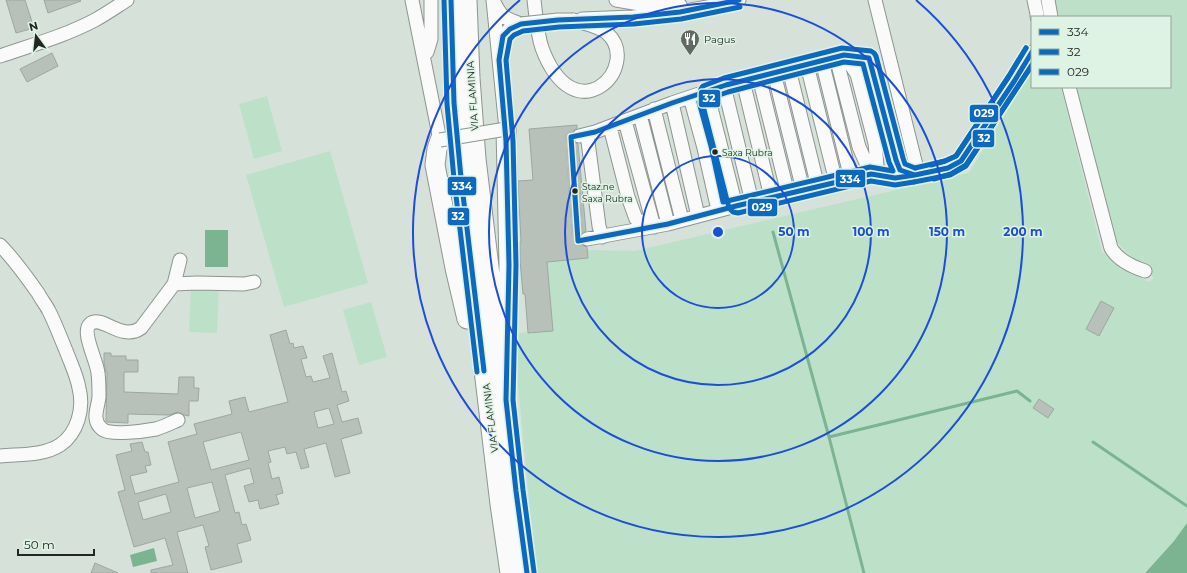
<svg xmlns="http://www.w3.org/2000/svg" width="1187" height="573" font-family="Montserrat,sans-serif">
	<rect width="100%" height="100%" fill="#d6e1d9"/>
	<path fill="#bde1c8" d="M1055 0H1187V523L1174 541 1144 573H536L515 353V333L553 331 547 262 588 258 587 250 635 251 969 173 1032 70V87H1061L1102 252 1133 274 1149 282 1154 278 1116 242 1076 87H1170V17H1059Z
		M267 96 282 151 254 159 239 104Z
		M330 151 368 283 284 307 246 175Z
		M191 286 219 287 217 333 189 332Z
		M371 302 387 357 359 365 343 310Z"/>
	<path fill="#7cb492" d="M205 230H228V267H205Z
		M1187 523V573H1145L1174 541Z
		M154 548 157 561 133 567 130 555Z"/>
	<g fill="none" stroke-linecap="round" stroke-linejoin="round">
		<path stroke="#7cb492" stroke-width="3" d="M773 232 829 437 1017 391 1030 401
			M829 437 864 573
			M1093 442 1187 506"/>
	</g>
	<path fill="#b8c0ba" stroke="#9ea6a0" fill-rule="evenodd" d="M6 0H25L34 28 16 33Z
		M44 0H80L81 1 48 13Z
		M52 53 58 66 27 82 20 69Z
		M577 125V128L573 131 571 133V138L574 142 578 144 586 231 582 233 579 237V240L581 244 587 247 588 258 547 262 553 331 528 333 525 294H523L520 260V242H521L518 181 533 180 529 129Z
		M1101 301 1114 308 1099 336 1086 329Z
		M286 330 290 344 293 343 294 348 303 346 307 358 301 359 306 377 311 376 313 382 330 378 323 356 332 353 342 392 346 391 349 401 337 405 342 422 358 418 362 433 341 439 350 473 335 477 326 443 304 449 309 467 301 469 296 452 287 454 285 447 268 451 271 462 268 463 272 479 279 477 283 493 276 495 279 504 260 509 258 500 249 502 244 486 254 483 250 468 225 475 235 513 239 512 242 525 246 524 251 540 237 544 242 562 211 570 205 547 209 546 203 525 177 532 188 573H151V570L173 565 165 538 134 547 118 492 125 490 116 455 132 451 130 444 142 442 145 452H148L151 465 145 466 147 472 130 476 135 494 179 482 168 442 197 434 194 424 232 414 229 401 245 397 249 412 288 402 270 335ZM329 408 334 424 318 428 314 412ZM241 432 249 460 211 470 203 442ZM212 482 220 511 195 518 187 488ZM166 494 171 512 143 520 138 502Z
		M104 353H111V356H126V360H138V372H124V392L178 394 179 377H194V388H199L198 401H189V416L184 415 178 412 169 415 128 414V423L107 422 106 421 107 372H106L104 363Z
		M1039 399 1054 409 1048 418 1033 408Z
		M95 563 118 573H91Z"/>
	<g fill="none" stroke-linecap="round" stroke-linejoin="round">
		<path stroke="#b2bcb5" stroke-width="13" stroke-dasharray="13 6" stroke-linecap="butt" d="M579 136 571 137 578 241 587 239"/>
		<defs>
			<path id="minor" d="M412 0 440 140
				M493 0 506 129
				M534 0C536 16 537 33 542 48 575 137 643 66 607 33 599 26 583 23 573 20
				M616 0 646 5H680
				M875 0 916 165 915 175
				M1034 0 1037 14V17
				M1048 0 1051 17
				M494 2C501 17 505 19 521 24
				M715 4H723L739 0
				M582 19 633 17 680 12 723 4
				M500 49C503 33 506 29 521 24
				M423 55 427 52 431 39V0
				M844 55 857 74 875 143 877 166 871 174
				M0 56C32 45 65 36 95 20 106 14 116 7 127 0
				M836 57 859 147 871 174
				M822 61 851 179
				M807 65 836 182
				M789 69 818 187
				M774 73 803 190
				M759 77 788 194
				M743 81 771 197
				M724 86 752 202
				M1069 87 1111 248C1118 260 1133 267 1145 271
				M707 92 736 206
				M690 97 704 148 718 210
				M672 103 698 216
				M654 109 682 220
				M640 115 668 224
				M625 121 654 227
				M610 127 628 197 636 219 654 227
				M587 134 599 226 602 237
				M579 136 595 132 672 103 726 85 844 55 869 58 896 160 900 170 915 175
				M587 239 668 224 736 206 871 174 895 178 932 172 948 168 961 161 1015 80 1032 52
				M0 245C14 259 26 276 38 293 41 299 46 305 49 311 56 325 61 339 67 353 71 364 77 376 79 388 84 408 78 433 60 445 43 456 19 454 0 456
				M174 284 197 283 244 284 254 282
				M178 420C171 423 163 427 156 429 145 431 110 436 102 429 91 420 98 408 99 397 99 389 99 381 98 373 97 361 81 332 90 324 102 314 121 342 141 328L174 284 180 260"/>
			<path id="highway" d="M451 0 454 103 461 178 500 504 510 573
				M467 0 470 78 476 159 516 491 527 573
				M506 129 509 265 507 335
				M440 140 437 149 435 165 455 268 467 319"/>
		</defs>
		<use href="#minor" stroke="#8d958f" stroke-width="15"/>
		<use href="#highway" stroke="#8d958f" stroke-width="21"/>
		<use href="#minor" stroke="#f9faf9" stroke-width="13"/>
		<use href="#highway" stroke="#f9faf9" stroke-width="19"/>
		<defs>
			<path id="minor-bridge" d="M521 24 558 20H573
				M440 140 506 129"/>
		</defs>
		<use href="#minor-bridge" stroke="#8d958f" stroke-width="15" stroke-linecap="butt"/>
		<use href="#minor-bridge" stroke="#f9faf9" stroke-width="13"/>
		<defs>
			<path id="bus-1" d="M451 0 454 103 461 178 484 371
				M844 55 869 58 896 160 900 170 915 175 895 178 871 174 736 206 668 224 578 241 571 137 595 132 672 103 726 85Z
				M915 175 948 168 961 161 1015 80 1032 52
				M527 573 516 491 506 400 509 265 506 141 499 60 503 36 510 29 521 24 558 20 633 17 680 12 739 0"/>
			<path id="bus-2" d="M444 0 447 104 454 179 477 372
				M844 62 863 64 889 162 893 171 870 167 723 202 711 146 699 102 728 92Z
				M915 168 945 161 956 156 1009 76 1026 48
				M914 182 950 175 966 166 1032 65
				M534 572 523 490 513 400 516 265 513 141 506 60 510 39 514 35 523 31 559 27 634 24 681 19 740 7"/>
			<path id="bus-3" d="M931 165 945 161 956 156 1009 76 1026 48
				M934 179 951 174 966 165 1032 65
				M914 182 895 185 871 181 738 213 733 212 729 208 700 94 701 89 703 86 724 78 842 48 871 51 874 53 876 56 903 158 905 164 915 168"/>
		</defs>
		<use href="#bus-1" stroke="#dff3e5" stroke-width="8"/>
		<use href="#bus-2" stroke="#dff3e5" stroke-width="8"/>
		<use href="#bus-3" stroke="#dff3e5" stroke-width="8"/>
		<use href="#bus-1" stroke="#0c69bf" stroke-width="5"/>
		<use href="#bus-2" stroke="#0c69bf" stroke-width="5"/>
		<use href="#bus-3" stroke="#0c69bf" stroke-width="5"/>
	</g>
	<g fill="none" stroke="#1d4ed8" stroke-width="2">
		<circle cx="718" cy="232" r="76"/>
		<circle cx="718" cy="232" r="153"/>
		<circle cx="718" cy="232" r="229"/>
		<path d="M916 0A305 305 0 1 1 520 0"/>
	</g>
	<defs>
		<symbol id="restaurant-pin" viewBox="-11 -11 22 30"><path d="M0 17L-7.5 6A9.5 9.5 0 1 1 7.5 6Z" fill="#606963" stroke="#dff3e5"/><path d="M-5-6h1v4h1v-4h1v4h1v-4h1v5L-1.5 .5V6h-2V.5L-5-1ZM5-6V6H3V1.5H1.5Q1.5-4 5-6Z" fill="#fff"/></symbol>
	</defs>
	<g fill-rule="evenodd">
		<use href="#restaurant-pin" x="679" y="28" width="22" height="30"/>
	</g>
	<g fill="#212823" stroke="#dff3e5" stroke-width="1.5">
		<circle cx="715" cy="152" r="3.5"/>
		<circle cx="575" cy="191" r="3.5"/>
	</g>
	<g text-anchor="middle" stroke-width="3" stroke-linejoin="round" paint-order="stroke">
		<g font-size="9" fill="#212823" stroke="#dff3e5" text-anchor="start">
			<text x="722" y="156">Saxa Rubra</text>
			<text x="582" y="190">Staz.ne<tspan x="582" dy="12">Saxa Rubra</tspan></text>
		</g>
		<g font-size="10" fill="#212823" stroke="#dff3e5" text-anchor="start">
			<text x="704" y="43">Pagus</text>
		</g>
		<g font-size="10" fill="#212823" stroke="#dff3e5">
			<text transform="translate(472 96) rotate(-94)" y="4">VIA FLAMINIA</text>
			<text transform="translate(490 418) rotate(-97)" y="4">VIA FLAMINIA</text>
		</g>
	</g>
	<circle cx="718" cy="232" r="6" fill="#1d4ed8" stroke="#dff3e5" stroke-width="2"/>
	<g font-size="12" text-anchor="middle" font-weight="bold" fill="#1d4ed8" stroke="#dff3e5" stroke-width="3" stroke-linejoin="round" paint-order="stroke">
		<text x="794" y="236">50 m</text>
		<text x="871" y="236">100 m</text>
		<text x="947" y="236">150 m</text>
		<text x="1023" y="236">200 m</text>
	</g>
	<g stroke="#dff3e5" stroke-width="1.5">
		<rect x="698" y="89" width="23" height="19" rx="4" fill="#0c69bf"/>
		<rect x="969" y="104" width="30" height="19" rx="4" fill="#0c69bf"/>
		<rect x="972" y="129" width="23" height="19" rx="4" fill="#0c69bf"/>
		<rect x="835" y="169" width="31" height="19" rx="4" fill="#0c69bf"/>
		<rect x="447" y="176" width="30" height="20" rx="4" fill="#0c69bf"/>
		<rect x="747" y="198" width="31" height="19" rx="4" fill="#0c69bf"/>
		<rect x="447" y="207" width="23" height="19" rx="4" fill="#0c69bf"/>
	</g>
	<g font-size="11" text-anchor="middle" font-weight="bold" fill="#fff">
		<text x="709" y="102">32</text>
		<text x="984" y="117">029</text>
		<text x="984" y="142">32</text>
		<text x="850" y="183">334</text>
		<text x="462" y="190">334</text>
		<text x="762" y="211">029</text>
		<text x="458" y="220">32</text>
	</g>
	<rect x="1031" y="16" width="140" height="72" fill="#dff3e5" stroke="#93a297"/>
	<rect x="1039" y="29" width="20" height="6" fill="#0c69bf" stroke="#93a297"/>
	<text x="1067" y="36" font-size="12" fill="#212823">334</text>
	<rect x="1039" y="49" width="20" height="6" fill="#0c69bf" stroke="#93a297"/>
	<text x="1067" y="56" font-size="12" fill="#212823">32</text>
	<rect x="1039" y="69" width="20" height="6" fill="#0c69bf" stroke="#93a297"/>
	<text x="1067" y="76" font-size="12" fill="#212823">029</text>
	<g transform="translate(36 36) rotate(345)" stroke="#dff3e5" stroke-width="3" paint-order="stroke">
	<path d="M0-3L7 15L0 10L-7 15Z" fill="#212823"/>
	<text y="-6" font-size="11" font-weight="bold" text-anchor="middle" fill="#212823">N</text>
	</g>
	<path d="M18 549v6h76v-6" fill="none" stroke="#212823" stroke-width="2"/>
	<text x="24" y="549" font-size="12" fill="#212823" stroke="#dff3e5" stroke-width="3" paint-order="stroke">50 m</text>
</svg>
